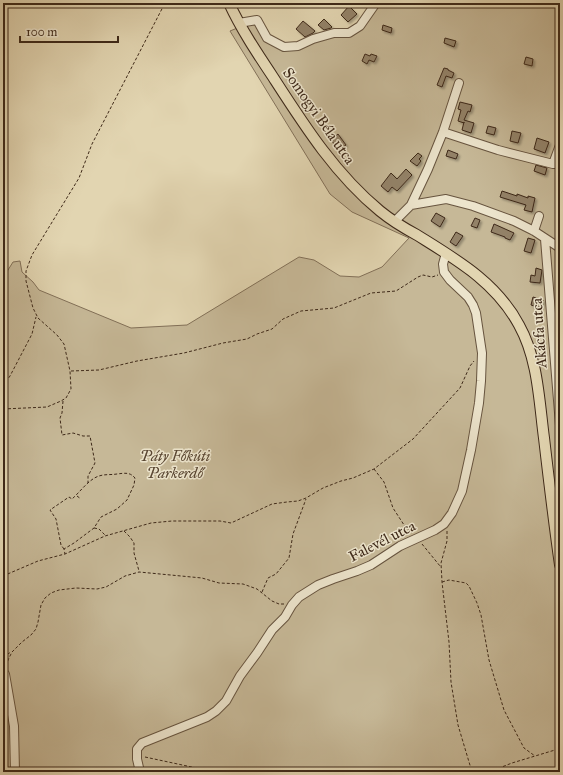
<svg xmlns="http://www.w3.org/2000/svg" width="563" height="775" font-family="'IM FELL Great Primer',serif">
	<defs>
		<filter id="shadow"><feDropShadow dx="2" dy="2" stdDeviation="1" flood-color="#0004"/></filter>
	</defs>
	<rect width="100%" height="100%" fill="#e2d5b1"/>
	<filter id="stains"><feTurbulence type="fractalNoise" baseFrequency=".005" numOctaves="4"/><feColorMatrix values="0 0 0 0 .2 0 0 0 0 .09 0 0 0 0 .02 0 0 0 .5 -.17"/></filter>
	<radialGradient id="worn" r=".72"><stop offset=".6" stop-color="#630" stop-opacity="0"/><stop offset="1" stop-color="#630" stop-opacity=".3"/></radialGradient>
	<path fill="#c6b897" stroke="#827058" d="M376 3H560V772H3V278L13 262 20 261 22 272 33 282 39 290 131 328 187 325 299 257 314 260 340 276 359 277 382 267 409 238 352 212 330 194 230 31 257 20 267 38 284 47 349 33Z"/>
	<path fill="#938268" stroke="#3e2919" filter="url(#shadow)" d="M349 6 357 14 348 22 341 15Z
		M324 19 332 27 331 28 324 30 318 25Z
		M303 21 315 31 313 33 305 37 296 29Z
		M383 25 392 28 391 33 382 30Z
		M445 38 456 41 454 47 444 43Z
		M365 54 370 56 371 54 377 56 374 62 369 60 367 64 362 61Z
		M526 57 533 59 532 66 524 64Z
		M444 68 448 69V70L454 73 452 78 446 76 442 87 437 85Z
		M460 102 472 105 470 112 468 111 464 120 474 123 471 133 462 130 464 122V123L458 121 461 110 458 109Z
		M488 126 496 128 494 135 486 133Z
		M512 131 521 133 518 143 510 141Z
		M338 134 346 145 339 150 331 140Z
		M537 138 549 142 545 153 534 149Z
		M448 150 458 154 456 159 446 156Z
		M418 153 422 156 419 159 421 161 417 166 410 161Z
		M536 165 547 168 545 175 534 171Z
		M406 169 412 175 397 191 392 187 388 192 381 186 391 173 397 179Z
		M502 191 517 196V194L528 198V196L535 198 532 212 524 210 526 205 500 197Z
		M436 213 445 218 440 227 431 221Z
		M475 218 480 220 477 228 471 226Z
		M494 224 514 233 510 240 505 238V237L491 232Z
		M456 232 463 236 456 246 450 242Z
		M528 238 535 240 531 253 524 251Z
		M536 268 542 270 540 283 530 282 531 275 535 276Z
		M533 297 543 300 541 308 531 305Z"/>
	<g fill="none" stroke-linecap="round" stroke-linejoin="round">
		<defs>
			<path id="minor" d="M239 23 257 20 267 38 284 47 298 46 313 39 334 33H349L360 26 376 3
				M443 132 498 150 553 164 560 145
				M411 205 428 169 443 132 459 83
				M394 222 411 205 446 199 473 206 514 221 534 231 560 248
				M534 231 539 216
				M545 239 560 425
				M5 674 14 726 15 772
				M140 772 137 759V749L142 743 207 717 216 711 226 701 240 676 257 653 272 630 285 617 292 605 299 597 318 585 333 579 357 571 371 565 400 546 435 530 444 524 452 513 462 491 471 450 479 403 481 381 482 353 476 313 473 305 468 297 450 280 444 272 443 264 446 253"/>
			<path id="major" d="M229 3C241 29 257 53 273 77 304 125 335 174 380 211 391 220 404 228 417 235 457 260 496 282 519 325 538 359 539 400 544 438 549 481 554 523 560 565"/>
		</defs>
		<use href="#minor" stroke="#67543f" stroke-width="10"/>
		<use href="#major" stroke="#3e2919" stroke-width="12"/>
		<path stroke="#3e2919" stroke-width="1" stroke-dasharray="3 2" stroke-linecap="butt" d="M71 371 99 370 137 361 184 353 223 343 247 339 257 334 272 329 283 319 301 311 334 308 371 293 396 291 418 277 423 275 432 277 438 275
			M3 386 10 376 32 334 36 317
			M63 401 62 413 60 418 62 435 73 433 83 436H90L95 463 88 476V483
			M3 409 47 407 61 401 66 398 71 389 70 371 64 344 57 335 38 318 33 308 26 281V271L32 255 79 178 92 144 165 3
			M374 469 384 482 393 508 406 528 412 533
			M77 496 81 499
			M94 528 99 529 105 535
			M124 531 130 537 134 543V553L139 571
			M447 531V541L441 563 442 582 449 642 451 682 458 725 472 772
			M422 544 440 566
			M64 549 61 545 56 519 50 510 69 497 72 499C80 492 89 479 99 476 105 474 111 475 117 474 125 473 130 472 135 478L134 485 127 500 117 509 101 517 94 528 74 543 64 549 65 554
			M3 576 38 561 65 554 105 536 151 523 172 521H220L231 523 272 504 287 502 298 501 306 498 323 488 341 481 353 478 374 469 413 439 460 388 470 366 474 361
			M442 582 449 580 466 583 469 586 477 603 481 615 489 660 504 710 524 748 535 756
			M262 592 268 578 276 574 289 558 293 534 306 499
			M3 657 11 652
			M7 666 8 660 12 652 22 642 31 635 36 629 38 622 41 605 45 598 51 593 59 590 76 588 97 589 106 587 125 576 139 572 202 578 219 583 243 584 257 589 272 601 279 604H284
			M145 757 215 772
			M489 772 512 763 555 750 560 747"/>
		<use href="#minor" stroke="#ece4cc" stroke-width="8"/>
		<use href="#major" stroke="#e2d5b1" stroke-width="10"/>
	</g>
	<g text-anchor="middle" stroke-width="3" stroke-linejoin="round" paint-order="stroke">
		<g font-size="15" fill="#3e2919" stroke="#ece4cc">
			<text transform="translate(319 116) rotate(55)" y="5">Somogyi Béla utca</text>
			<text transform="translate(539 333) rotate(-94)" y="5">Akácfa utca</text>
			<text transform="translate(382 541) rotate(-27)" y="5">Falevél utca</text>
		</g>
		<g font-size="15" font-style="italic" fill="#594632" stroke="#ece4cc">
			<text x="175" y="461">Páty Főkúti<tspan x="175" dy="17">Parkerdő</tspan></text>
		</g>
	</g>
	<rect width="563" height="775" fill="none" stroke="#e2d5b1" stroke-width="16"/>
	<rect x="4" y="4" width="555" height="767" fill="none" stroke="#3e2919" stroke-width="2"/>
	<rect x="8" y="8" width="547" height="759" fill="none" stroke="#3e2919"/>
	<path d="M20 36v6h98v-6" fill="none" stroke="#3e2919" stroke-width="2"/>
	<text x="26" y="36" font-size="12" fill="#3e2919" stroke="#ece4cc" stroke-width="3" paint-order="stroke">100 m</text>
	<rect width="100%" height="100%" filter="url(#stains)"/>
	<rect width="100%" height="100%" fill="url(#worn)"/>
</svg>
